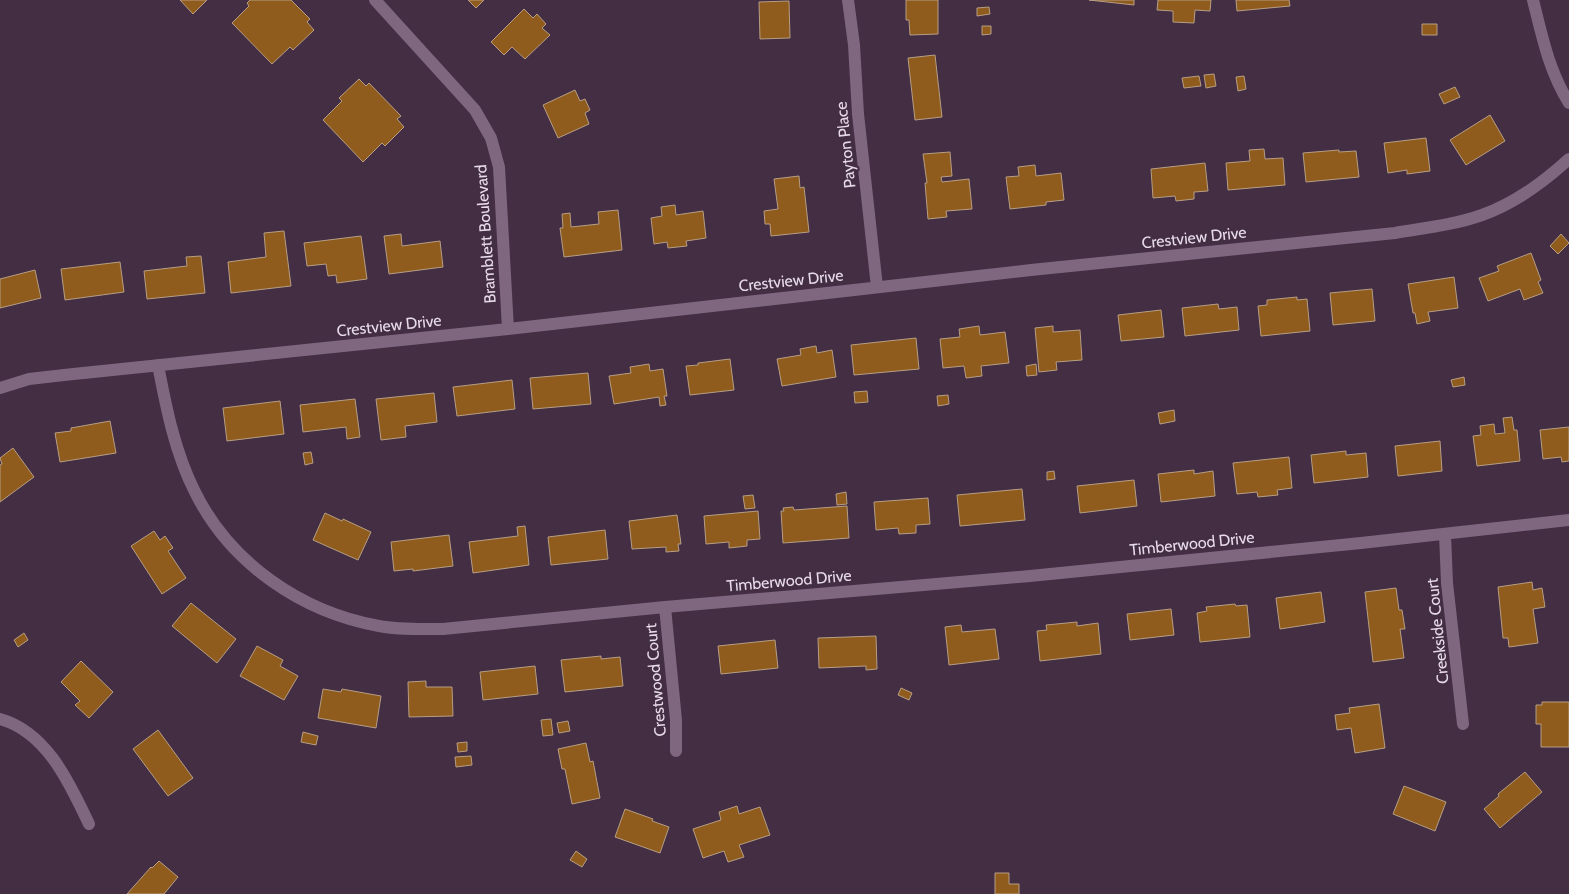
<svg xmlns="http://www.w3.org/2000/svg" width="1569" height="894" font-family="Cabin,sans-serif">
	<rect width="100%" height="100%" fill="#432e44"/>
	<path fill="#8f5c1d" stroke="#b79e84" d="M180 0H207L193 14Z
		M250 0H291L310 19 307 22 314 30 293 50 290 47 272 64 232 23 249 6 247 3Z
		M468 0H484L476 8Z
		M906 0H938V34L910 35 909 20H906Z
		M1089 0H1134V5Z
		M1158 0H1211L1210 11 1195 10 1194 23 1173 22V11L1157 10Z
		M1236 0H1289L1290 6 1237 11Z
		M789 1 790 38 760 39 759 2Z
		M989 7 990 14 977 16V8Z
		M524 9 533 18 537 14 546 24 542 28 550 35 525 59 512 47 504 55 491 42Z
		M1422 24H1437V35H1422Z
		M982 26H991V34L982 35Z
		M935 55 942 117 915 120 908 58Z
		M1214 74 1216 86 1206 88 1204 75Z
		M1199 76 1201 86 1184 88 1182 78Z
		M1244 76 1246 89 1238 91 1236 77Z
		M359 79 366 86 369 83 401 116 397 119 404 127 385 146 382 143 363 162 323 120 342 101 339 98Z
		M1455 87 1460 97 1444 104 1439 94Z
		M575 90 580 101 585 99 590 110 585 113 589 124 558 138 543 105Z
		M1490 115 1505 141 1466 165 1450 140Z
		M1426 138 1430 171 1407 174V170L1388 173 1384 143Z
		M1264 149 1265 159 1283 158 1285 185 1228 190 1226 163 1250 161 1249 150Z
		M1339 150V152L1356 151 1359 177 1306 182 1303 153Z
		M950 152 952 176 941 177 942 182 969 179 972 209 946 211 947 217 928 219 925 183H927L923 154Z
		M1205 163 1208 191 1194 192V199L1176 201 1175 196 1153 198 1151 169Z
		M1035 165 1036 176 1061 173 1064 200 1046 202V205L1010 209 1006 177 1019 176 1018 167Z
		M799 176 800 188 804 187 809 232 771 236 770 224H765L764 211 778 209 774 179Z
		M675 205 676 215 703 211 706 238 686 241 687 246 668 248 667 242 654 244 651 218 662 216 661 207Z
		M618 210 622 250 564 257 560 228H563L562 214 570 213 571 227 599 224 598 212Z
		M284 231 291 286 231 293 228 262 266 257 264 233Z
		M401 234 402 246 440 241 443 267 389 274 384 236Z
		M1561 234 1569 243 1558 254 1550 246Z
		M361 236 367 279 337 283 336 275 328 276 326 264 307 266 304 243Z
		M1531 253 1541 280 1538 282 1543 293 1524 300 1520 289 1488 301 1479 278 1499 271 1497 266Z
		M201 256 205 293 147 299 144 271 187 266 186 257Z
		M120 262 124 292 65 300 61 269Z
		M35 270 41 298 0 308V279Z
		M1454 277 1458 308 1428 312 1430 321 1417 324 1415 313H1413L1408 284Z
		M1372 289 1375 321 1333 325 1330 293Z
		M1297 297V300L1307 299 1310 331 1261 336 1258 306 1267 305V300Z
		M1218 304 1219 309 1237 307 1239 330 1185 336 1182 308Z
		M1161 310 1164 337 1121 341 1118 315Z
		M979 326 980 335 1005 332 1009 363 981 366 982 376 966 378 964 366 943 368 940 339 960 337 959 329Z
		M1053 326V332L1080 330 1082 360 1056 362 1057 370 1039 372 1035 328Z
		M916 338 919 369 854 375 851 345Z
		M816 346 817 353 832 350 836 377 782 386 777 359 801 355 800 349Z
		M730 359 734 390 690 395 686 366 698 365V363Z
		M649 364 650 371 663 369 667 396H664L666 405 660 406 659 397 614 404 609 376 631 373 630 367Z
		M1036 364 1037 375 1027 376 1026 366Z
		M588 373 591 404 533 409 530 378Z
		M1464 377 1465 385 1453 387 1451 380Z
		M512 380 515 409 457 416 453 387Z
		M867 391 868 402 855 403 854 392Z
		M434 393 437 422 405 426 406 437 381 440 376 399Z
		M948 395 949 404 938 406 937 396Z
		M355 399 360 437 347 439 346 427 303 432 300 405Z
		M280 401 284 434 227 441 223 408Z
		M1174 410 1175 421 1160 424 1158 413Z
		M1512 417 1514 430H1517L1520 461 1477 466 1473 436 1481 435 1480 426 1494 424 1495 434 1505 433 1503 418Z
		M110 421 116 453 60 462 55 433 71 431V428Z
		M1569 427V461L1562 462 1561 457 1543 459 1540 430Z
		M1440 441 1442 471 1398 476 1395 446Z
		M13 448 34 477 0 502V465L2 464 0 458Z
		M1346 451V455L1366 453 1368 477 1314 483 1311 455Z
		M311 452 313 463 305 465 303 453Z
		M1289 457 1292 488 1277 490 1278 495 1258 497 1257 492 1237 494 1233 463Z
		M1194 470V474L1213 471 1215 496 1161 502 1158 474Z
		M1054 471 1055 479 1047 480V472Z
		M1134 480 1137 506 1080 513 1077 486Z
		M1022 489 1025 520 960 526 957 495Z
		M846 492 847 504 837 505 836 494Z
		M753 495 755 508 745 509 743 496Z
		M928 498 930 524 916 525V533L899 534 898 528 876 530 874 502Z
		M847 506 849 538 783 543 781 511H784L783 508 793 507 794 510Z
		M758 511 760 539 747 540V546L729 548V542L706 544 704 516Z
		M325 513 342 521 343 519 371 532 358 560 313 540Z
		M677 515 681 544H678L679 551 666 552V547L632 549 629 521Z
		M525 526 529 565 473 573 469 542 518 536 517 527Z
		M605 530 608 559 551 565 548 537Z
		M154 531 160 540 165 536 173 548 168 551 186 578 162 594 131 546Z
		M449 535 453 566 413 571V569L394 571 391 542Z
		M1532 582 1533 590 1542 588 1545 607 1533 609 1538 643 1509 647 1508 638H1503L1498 587Z
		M1396 588 1399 610H1402L1405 629H1400L1404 658 1373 662 1365 592Z
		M1321 592 1325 622 1280 629 1276 598Z
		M191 603 236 639 217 663 172 626Z
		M1235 604 1236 606 1247 605 1250 637 1200 642 1197 613 1207 611 1206 607Z
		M1171 609 1174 635 1130 640 1127 614Z
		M1077 622V626L1098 623 1101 654 1040 661 1037 631 1047 630 1046 625Z
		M961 625 962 632 995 629 999 659 949 665 945 627Z
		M24 633 28 640 18 647 14 640Z
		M876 636 877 669 866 670V666L819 668 818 638Z
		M775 640 778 668 721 674 718 646Z
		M257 646 283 660 280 666 298 676 284 700 240 676Z
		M601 656V659L620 657 623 686 565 692 561 660Z
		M81 661 113 692 89 718 75 705 80 701 61 682Z
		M535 666 538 694 483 700 480 672Z
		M426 681V687H452L453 716 409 717 408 682Z
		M901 688 912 693 909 700 898 695Z
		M323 689 341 692 342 689 381 696 376 728 318 718Z
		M1542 702H1569V747H1541V724H1536V705H1542Z
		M1379 704 1385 748 1355 753 1351 728 1337 730 1335 715 1350 713 1349 708Z
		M551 719 553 735 543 736 541 720Z
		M568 721 570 731 559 733 557 723Z
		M158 730 193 778 168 796 133 749Z
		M303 732 318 736 316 745 301 742Z
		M467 742V751L458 752 457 743Z
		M586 743 590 762 593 761 600 798 572 804 565 769H562L558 749Z
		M471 756 472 765 456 767 455 757Z
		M1525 772 1542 792 1500 828 1484 809 1499 796 1498 794Z
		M1404 786 1446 802 1435 831 1393 814Z
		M737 806 739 814 760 807 770 835 739 845 744 857 728 862 724 851 703 858 693 829 721 820 719 812Z
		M625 809 653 819 652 821 669 827 660 853 615 837Z
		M576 851 587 859 582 867 570 860Z
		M159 861 178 877 164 894H127L151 867 152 868Z
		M995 873H1009V884H1019V894H995Z"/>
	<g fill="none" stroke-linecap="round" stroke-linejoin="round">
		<path stroke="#7e677f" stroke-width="12" d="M375 0 475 110 491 138 499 167 508 329
			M848 0 854 45 858 114 877 287
			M1533 0C1542 36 1549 71 1569 103
			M158 365C166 407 175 453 195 492 230 563 301 612 379 626 400 630 422 629 443 629L665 607 1030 576 1361 543 1569 520
			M0 388 29 379 64 375 508 329 1031 270 1395 233C1424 228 1454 225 1482 215 1513 204 1545 181 1569 159
			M1445 534 1447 583 1463 724
			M665 607 676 720V751
			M0 719C47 732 70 784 89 824"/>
	</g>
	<g text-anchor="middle" stroke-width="4.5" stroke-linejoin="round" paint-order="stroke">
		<g font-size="16" fill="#e8dbe9" stroke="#432e44">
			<text transform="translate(845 145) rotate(-96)" y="6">Payton Place</text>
			<text transform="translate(485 234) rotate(-94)" y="6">Bramblett Boulevard</text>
			<text transform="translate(1194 237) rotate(-6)" y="6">Crestview Drive</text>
			<text transform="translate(791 280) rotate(-6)" y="6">Crestview Drive</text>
			<text transform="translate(389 325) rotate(-6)" y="6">Crestview Drive</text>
			<text transform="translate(1192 543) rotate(-6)" y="6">Timberwood Drive</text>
			<text transform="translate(789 580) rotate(-5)" y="6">Timberwood Drive</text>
			<text transform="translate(1437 631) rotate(-96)" y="6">Creekside Court</text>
			<text transform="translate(655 680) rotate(-95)" y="6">Crestwood Court</text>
		</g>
	</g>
</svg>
